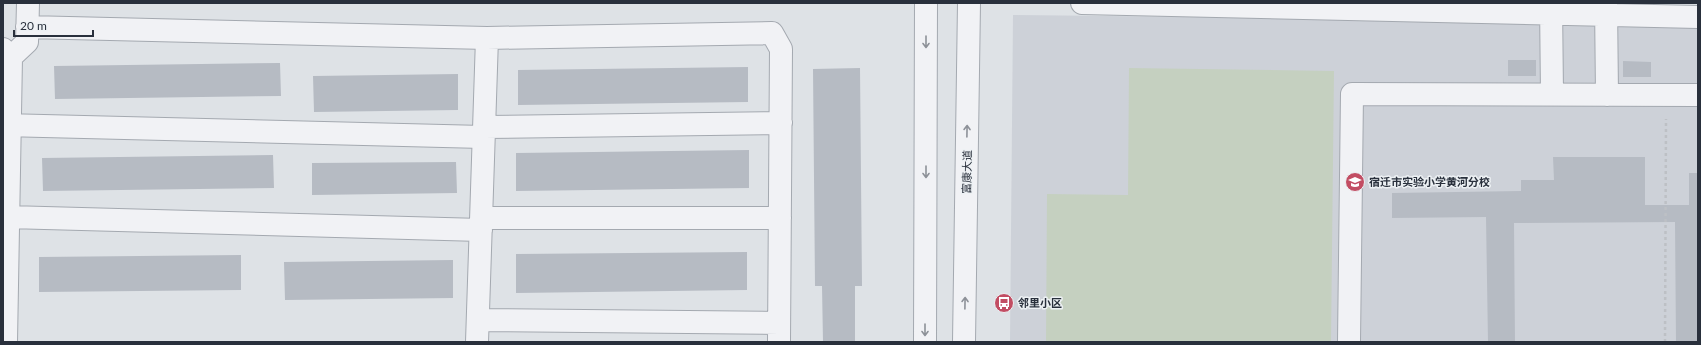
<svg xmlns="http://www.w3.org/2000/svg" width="1701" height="345" font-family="Lato,'Noto Sans SC',sans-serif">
	<rect width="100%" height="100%" fill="#dee2e6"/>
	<path fill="#cdd1d8" d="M1013 15 1698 22V342H1010Z"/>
	<path fill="#c5d0c0" d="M1129 68 1334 71 1331 342H1046L1047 194 1128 195Z"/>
	<path fill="#b6bbc3" d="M1508 60H1536V76H1508Z
		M1623 61 1651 62V77H1623Z
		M280 63 281 96 55 99 54 66Z
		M748 67V102L518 105V70Z
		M860 68 862 286H855V342H823L822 286H815L813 69Z
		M458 74V110L314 112 313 76Z
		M749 150V188L516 191V153Z
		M273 155 274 188 43 191 42 158Z
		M1553 157H1645V205H1689V173H1698V342H1676L1675 222 1514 223 1515 342H1488L1486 217 1392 218V193L1521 191V180H1554Z
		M456 162 457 193 312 195V163Z
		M747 252V290L516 293V254Z
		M241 255V290L39 292V257Z
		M453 260V298L285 300 284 262Z"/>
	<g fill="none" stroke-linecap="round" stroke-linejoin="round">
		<defs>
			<path id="minor" d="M1082 3 1698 17
				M1551 3 1552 94
				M1606 3 1607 95
				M27 27 487 38 772 33 781 49 779 342
				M3 49 11 57 27 42 28 3
				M3 125 483 137
				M484 127 781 123
				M8 217 481 230
				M482 218H780
				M478 320 779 323
				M6 342 11 57
				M477 342 487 38
				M925 342 926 3
				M964 342 969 3
				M1349 342 1352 94 1698 95"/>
		</defs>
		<use href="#minor" stroke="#a4a9b0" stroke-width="24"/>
		<path stroke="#bdc0c5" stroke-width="2.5" stroke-dasharray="3 3" stroke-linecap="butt" d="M1665 342 1666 119"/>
		<use href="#minor" stroke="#f1f2f5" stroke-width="22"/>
	</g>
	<defs><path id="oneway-shaft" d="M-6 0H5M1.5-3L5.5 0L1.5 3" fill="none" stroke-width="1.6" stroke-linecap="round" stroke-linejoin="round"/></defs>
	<g stroke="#8d9198">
		<use href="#oneway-shaft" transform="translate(926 42) rotate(90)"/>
		<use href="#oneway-shaft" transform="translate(967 131) rotate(-89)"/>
		<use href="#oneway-shaft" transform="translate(926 172) rotate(90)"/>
		<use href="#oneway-shaft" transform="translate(965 303) rotate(-89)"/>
		<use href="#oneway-shaft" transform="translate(925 330) rotate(90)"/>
	</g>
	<defs>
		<symbol id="school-disc" viewBox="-11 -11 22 22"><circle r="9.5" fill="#c24d63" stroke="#edf1f4"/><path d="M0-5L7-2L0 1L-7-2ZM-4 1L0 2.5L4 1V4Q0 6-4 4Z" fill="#fff"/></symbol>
		<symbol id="bus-disc" viewBox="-11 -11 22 22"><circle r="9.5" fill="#c24d63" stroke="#edf1f4"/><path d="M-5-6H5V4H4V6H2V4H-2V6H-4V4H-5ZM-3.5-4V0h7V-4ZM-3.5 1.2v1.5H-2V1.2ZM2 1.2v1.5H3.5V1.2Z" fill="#fff"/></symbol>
	</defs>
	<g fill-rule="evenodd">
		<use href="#school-disc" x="1344" y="171" width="22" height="22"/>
		<use href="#bus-disc" x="993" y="292" width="22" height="22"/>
	</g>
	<g text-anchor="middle" stroke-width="3" stroke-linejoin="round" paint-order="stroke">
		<g font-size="11" fill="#29303c" stroke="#edf1f4">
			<text transform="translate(967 172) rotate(-89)" y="4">富康大道</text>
		</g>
		<g font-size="11" font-weight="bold" fill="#29303c" stroke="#edf1f4" text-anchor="start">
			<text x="1369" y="186">宿迁市实验小学黄河分校</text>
			<text x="1018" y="307">邻里小区</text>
		</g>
	</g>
	<rect width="1701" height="345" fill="none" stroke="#29303c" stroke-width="8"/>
	<path d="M14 30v6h79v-6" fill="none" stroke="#29303c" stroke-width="2"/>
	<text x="20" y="30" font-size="12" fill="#29303c" stroke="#edf1f4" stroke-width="3" paint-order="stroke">20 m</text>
</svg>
